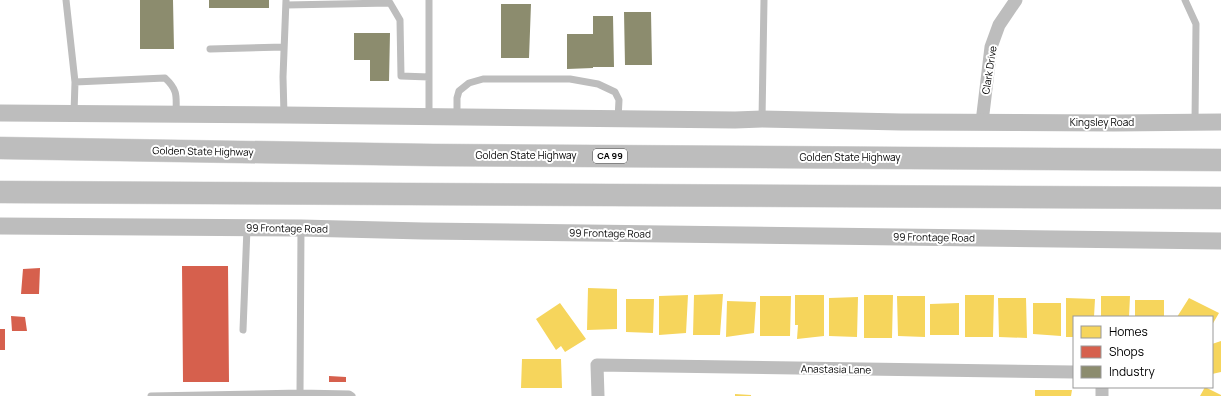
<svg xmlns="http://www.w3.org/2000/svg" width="1221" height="396" font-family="Manrope,sans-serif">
	<rect width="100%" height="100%" fill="#fff"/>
	<path fill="#f6d55c" d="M588 288 617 289V329L587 330Z
		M723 294 720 335H693L694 295Z
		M688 295 686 333 659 335V296Z
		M795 295H824V336L797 339 798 325H795Z
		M864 295H893L892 338H864Z
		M965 295H994L993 337H965Z
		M760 296H791L790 336H760Z
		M897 296H925V337L898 336Z
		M1101 296H1130L1129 317H1101Z
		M858 297 857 337 829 336V298Z
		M998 298H1026L1027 338 999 337Z
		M1066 298 1095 299 1094 317H1074V337H1066Z
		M1189 298 1219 313 1212 325V317H1177Z
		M626 299H654L653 333 626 332Z
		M1135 300H1164V317H1135Z
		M727 301 756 302 754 333 726 337Z
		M560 303 586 339 565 352 561 346 556 350 536 319Z
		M959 303V335H930V304Z
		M1033 303H1061V336L1033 334Z
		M1221 341V372L1212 374V344Z
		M522 359H561L562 388H521Z
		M1205 387 1221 395V396H1200Z
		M1035 390H1072L1071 396H1035Z
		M735 394 751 395V396H735Z"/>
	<path fill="#d6604d" d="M182 266H228L229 382H183Z
		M40 268 39 294H21L23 269Z
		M11 316 25 317 27 331H12Z
		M0 329H5V350H0Z
		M329 376 346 377V382H329Z"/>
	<path fill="#8c8c6e" d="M140 0H173L174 49H140Z
		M209 0H269V8H209Z
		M501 4H531L529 58H501Z
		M624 12H651L652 65H625Z
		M593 16H613L614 67H593V68L567 69V34H593V52Z
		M354 33H390L389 81H370V60H354Z"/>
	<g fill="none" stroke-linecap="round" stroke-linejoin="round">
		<defs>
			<path id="motorway" d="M0 148 433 155 1221 160
				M0 192 1221 198"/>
		</defs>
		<use href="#motorway" stroke="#dbdbdb" stroke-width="23"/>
		<path stroke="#bdbdbd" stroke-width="7" d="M66 0 75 82 74 113
			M429 0V117
			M1185 0 1196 24 1195 122
			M390 3 400 20 401 76 429 77
			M286 5 390 3
			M210 49 284 47
			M75 82 165 78C179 91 176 97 176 115
			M284 115 283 77 286 0
			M457 117V98L459 91 469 83 483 79H570L598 84 615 92 619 100 618 119
			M762 119 764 0
			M243 330 247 228
			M300 393 301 228
			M151 396 300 393 349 394 352 396"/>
		<path stroke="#bdbdbd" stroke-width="13" d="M982 122 991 47 999 25 1016 0
			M598 396 597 365 1074 372
			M1102 396V387"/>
		<path stroke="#bdbdbd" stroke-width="17" d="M0 113 284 115 735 120 762 119 901 122 1114 123 1221 122
			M0 226 301 228 423 231 1221 241"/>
		<use href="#motorway" stroke="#bdbdbd" stroke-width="22"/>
	</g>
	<g text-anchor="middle" stroke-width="4" stroke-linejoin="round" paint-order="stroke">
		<rect fill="#fff" stroke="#4c4c4c" stroke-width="1" x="593" y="149" width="34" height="14" rx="3"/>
		<g font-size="9" font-weight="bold" fill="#000">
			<text x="610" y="159">CA 99</text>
		</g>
		<g font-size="10" fill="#000" stroke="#fff">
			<text transform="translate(989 70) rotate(-81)" y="4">Clark Drive</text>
			<text x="1102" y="126">Kingsley Road</text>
			<text transform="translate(203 151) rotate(1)" y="4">Golden State Highway</text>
			<text x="526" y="159">Golden State Highway</text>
			<text x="850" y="161">Golden State Highway</text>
			<text transform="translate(287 228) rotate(1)" y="4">99 Frontage Road</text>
			<text transform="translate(610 233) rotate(1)" y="4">99 Frontage Road</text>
			<text transform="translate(934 237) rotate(1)" y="4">99 Frontage Road</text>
			<text transform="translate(836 369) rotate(1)" y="4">Anastasia Lane</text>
		</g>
	</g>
	<rect x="1073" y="316" width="140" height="72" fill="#ffffff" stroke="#999999"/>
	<rect x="1081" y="326" width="20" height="12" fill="#f6d55c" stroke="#999999"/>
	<text x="1109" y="336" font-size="12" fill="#000000">Homes</text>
	<rect x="1081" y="346" width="20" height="12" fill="#d6604d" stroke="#999999"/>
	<text x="1109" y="356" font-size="12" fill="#000000">Shops</text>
	<rect x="1081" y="366" width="20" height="12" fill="#8c8c6e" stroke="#999999"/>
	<text x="1109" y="376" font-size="12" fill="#000000">Industry</text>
</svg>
